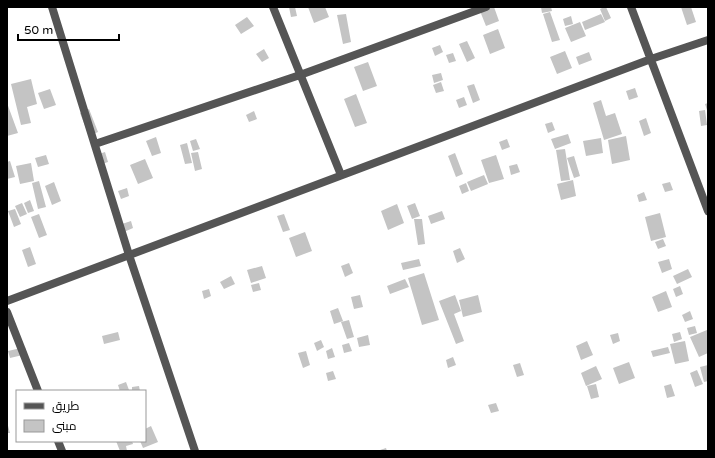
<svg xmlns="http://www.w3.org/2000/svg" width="715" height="458" font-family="'Varela Round',Cairo,sans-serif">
	<rect width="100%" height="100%" fill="#fff"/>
	<path fill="#c4c4c4" d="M289 7H295L297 16 291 17Z
		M308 7H325L329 17 314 23Z
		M490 7H494L499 21 486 26 480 11Z
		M541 7H551L552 11 542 13Z
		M604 7H606L611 18 605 21 600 9Z
		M681 7H691L696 22 687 25Z
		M550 12 560 40 552 42 543 14Z
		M346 14 351 42 343 44 337 15Z
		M601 14 605 22 585 30 582 22Z
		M571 16 573 24 565 26 563 19Z
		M247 17 254 26 241 34 235 25Z
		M580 22 586 36 571 42 565 28Z
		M498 29 505 48 490 54 483 35Z
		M467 41 475 58 467 62 459 44Z
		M440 45 443 52 435 56 432 48Z
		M264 49 269 58 262 62 256 54Z
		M565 51 572 68 557 74 550 57Z
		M589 52 592 60 579 65 576 57Z
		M453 53 456 61 449 63 446 55Z
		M368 62 377 86 363 91 354 67Z
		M441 73 443 80 434 83 432 75Z
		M31 79 37 104 27 107 31 123 21 125 11 84Z
		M441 82 444 91 436 93 433 85Z
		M474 84 480 100 473 103 467 86Z
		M635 88 638 97 629 100 626 91Z
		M50 89 56 105 44 109 38 93Z
		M356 94 367 123 355 127 344 99Z
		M464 97 467 105 459 108 456 100Z
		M601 100 606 116 615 113 622 134 604 140 593 103Z
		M7 103 18 133 7 136Z
		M708 103V113L705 104Z
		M89 109 98 132 89 136 80 113Z
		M705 110 707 125 701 126 699 111Z
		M254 111 257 119 249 122 246 115Z
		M646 118 651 133 644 136 639 121Z
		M552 122 555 130 548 133 545 124Z
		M568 134 571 143 555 149 551 139Z
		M626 136 630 160 612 164 608 140Z
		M156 137 161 153 152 156 146 141Z
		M601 138 603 153 586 156 583 141Z
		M196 139 200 149 193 151 190 141Z
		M507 139 510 147 502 150 499 142Z
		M187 143 192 163 185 164 180 145Z
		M565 149 570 180 561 181 556 150Z
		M105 152 108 162 99 165 96 155Z
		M198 152 202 169 195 171 191 153Z
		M455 153 463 174 456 177 448 156Z
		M46 155 49 164 38 167 35 158Z
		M496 155 504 179 489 183 481 160Z
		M574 156 580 176 574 178 567 158Z
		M145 159 153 178 138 184 130 165Z
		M10 161 15 177 7 179V162Z
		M31 163 34 181 20 184 16 166Z
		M517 164 520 172 511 175 509 166Z
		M484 175 488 184 471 191 467 182Z
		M573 180 576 196 561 200 557 184Z
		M39 181 46 207 38 209 32 183Z
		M54 182 61 201 52 205 45 186Z
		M670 182 673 190 665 192 662 184Z
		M466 183 469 191 462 194 459 186Z
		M127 188 129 196 121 199 118 191Z
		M644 192 647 200 639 202 637 195Z
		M30 200 34 211 28 213 24 203Z
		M22 203 27 214 20 217 15 206Z
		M415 203 420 216 412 219 407 206Z
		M397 204 404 223 388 230 381 211Z
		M15 209 21 224 14 227 8 211Z
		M442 211 445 219 431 224 428 216Z
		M660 213 666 237 651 241 645 217Z
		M39 214 47 235 39 238 31 217Z
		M284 214 290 230 283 232 277 216Z
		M414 219H422L425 244 418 245Z
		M131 221 133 228 124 232 122 224Z
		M305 232 312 251 296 257 289 238Z
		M663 239 666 246 658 249 655 242Z
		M30 247 36 264 28 267 22 250Z
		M460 248 465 259 457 263 453 251Z
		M419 259 421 266 403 270 401 263Z
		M669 259 672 269 662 273 658 262Z
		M349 263 353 273 345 277 341 266Z
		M262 266 266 278 251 283 247 270Z
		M688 269 692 277 677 284 673 276Z
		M424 273 439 320 422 325 408 278Z
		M231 276 235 284 224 289 220 282Z
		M405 279 409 287 390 294 387 286Z
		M259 283 261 290 253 292 251 285Z
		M680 286 683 294 676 297 673 289Z
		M209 289 211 296 204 299 202 291Z
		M666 291 672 307 658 312 652 297Z
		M360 295 363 307 354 309 351 297Z
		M455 295 461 311 454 314 464 341 456 344 439 301Z
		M478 295 482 312 463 317 459 300Z
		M338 308 343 321 334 324 330 311Z
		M690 311 693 319 685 322 682 315Z
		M349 320 354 337 347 339 341 322Z
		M695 326 697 333 689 335 687 328Z
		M707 330 708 353 699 357 690 337Z
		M118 332 120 340 104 344 102 336Z
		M680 332 682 339 674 342 672 334Z
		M618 333 620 341 613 344 610 335Z
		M368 335 370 345 359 347 357 338Z
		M321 340 324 347 317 351 314 343Z
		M587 341 593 355 581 360 576 346Z
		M685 341 689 361 675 364 670 344Z
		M349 343 352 351 344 353 342 345Z
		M25 347 27 354 10 358 8 351Z
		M668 347 670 353 653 357 651 351Z
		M332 348 335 357 328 359 326 351Z
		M306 351 310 365 303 368 298 353Z
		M453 357 456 365 448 368 446 360Z
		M629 362 635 378 619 384 613 368Z
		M520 363 524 375 517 377 513 365Z
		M708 365V381L704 382 700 367Z
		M596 366 602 379 586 386 581 373Z
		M697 370 703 384 695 387 690 373Z
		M333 371 336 379 328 381 326 373Z
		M126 382 129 390 120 391 118 385Z
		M596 384 599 397 591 399 587 386Z
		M671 384 675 396 667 398 664 386Z
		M139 386 140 391H132V387Z
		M496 403 499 411 491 413 488 405Z
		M7 422 10 433H7Z
		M151 426 158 442 143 448 140 441H145V429Z
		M116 441H132L133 444 126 446 127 451H120Z
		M386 448 387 451H377Z"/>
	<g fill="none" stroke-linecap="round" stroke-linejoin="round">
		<path stroke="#555" stroke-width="8" d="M52 7 129 255 195 451
			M273 7 341 175
			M631 7 708 211
			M95 144 300 75 486 7
			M7 301 651 59 708 40
			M7 312 38 391
			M58 441 62 451"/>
	</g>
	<rect width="715" height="458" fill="none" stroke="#000000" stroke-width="16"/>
	<rect x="16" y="390" width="130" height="52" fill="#ffffff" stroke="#999999"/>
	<rect x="24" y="403" width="20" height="6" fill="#555555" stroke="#999999"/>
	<text x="52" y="410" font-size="12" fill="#000000">طريق</text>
	<rect x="24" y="420" width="20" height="12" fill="#c4c4c4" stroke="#999999"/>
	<text x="52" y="430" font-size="12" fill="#000000">مبنى</text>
	<path d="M18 34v6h101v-6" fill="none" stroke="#000000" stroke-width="2"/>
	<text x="24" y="34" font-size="12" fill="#000000" stroke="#ffffff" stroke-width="3" paint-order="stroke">50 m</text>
</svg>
